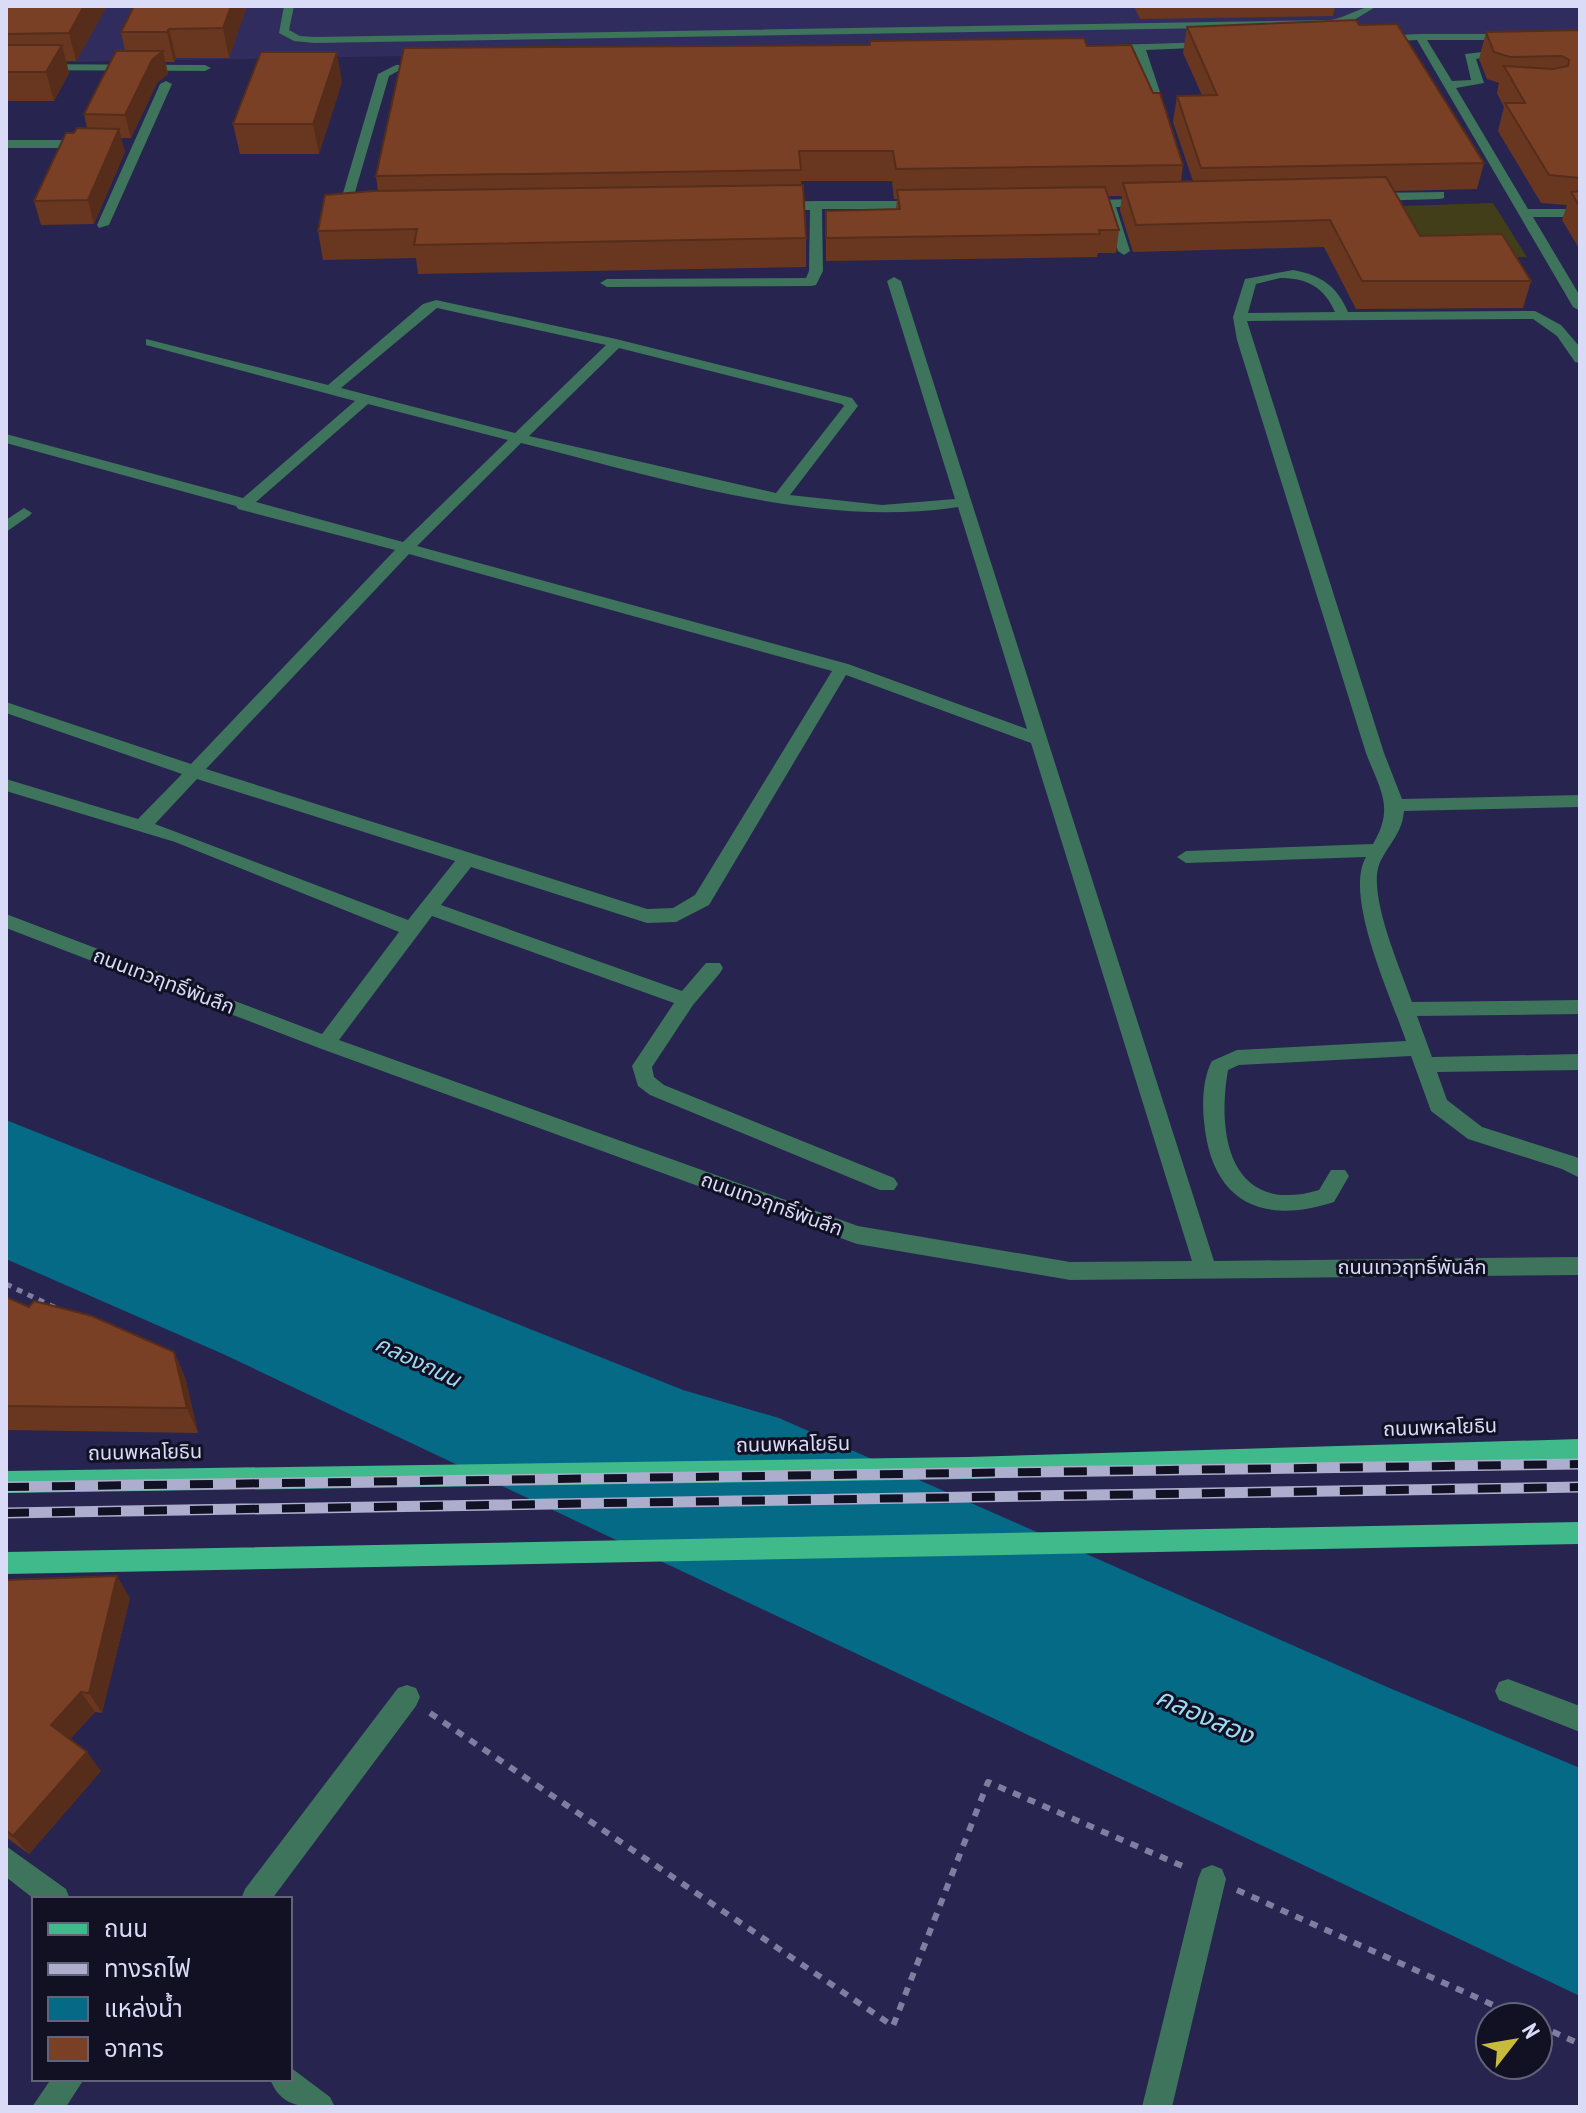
<svg xmlns="http://www.w3.org/2000/svg" width="1586" height="2113" font-family="'PT Sans Narrow','Noto Sans Thai',sans-serif">
	<rect width="100%" height="100%" fill="#27244f"/>
	<path fill="#302d5e" d="M6 6H1580V36L6 63Z"/>
	<path fill="#413e19" d="M1493 203 1527 257 1433 260 1402 206Z"/>
	<path fill="#046a86" d="M6 1120 683 1390 779 1418 1387 1687 1580 1768V1996L223 1354 6 1259Z"/>
	<g fill="none" stroke-linecap="round" stroke-linejoin="round">
		<path stroke="#7f7ea1" stroke-width="5" stroke-dasharray="6 6" stroke-linecap="butt" d="M6 1284 56 1308"/>
		<path stroke="#7f7ea1" stroke-width="6" stroke-dasharray="8 8" stroke-linecap="butt" d="M430 1713 893 2026 988 1782 1187 1868
			M1237 1890 1520 2017
			M1538 2025 1580 2044"/>
		<path fill="#3e735c" fill-rule="evenodd" d="M284 6H294L289 30 300 36 314 37 1331 20C1348 17 1360 6 1377 6L1349 23 1331 26 314 43 294 41 279 33Z
			M1420 34H1510L1516 37 1510 40H1427L1452 81 1471 80 1465 54 1508 49 1514 52 1476 59 1484 83 1456 88 1528 209H1580V217H1533L1580 296V311L1573 307 1417 40 1380 42 1374 39 1380 36Z
			M1212 42 1216 43V47L1146 50 1168 116 1162 120 1156 116 1135 51H1108L1102 48 1108 45Z
			M6 64 205 65 211 68 205 71 6 70Z
			M428 64V68L398 71 389 76 353 199 367 212 357 215 341 200 378 74 396 65Z
			M166 81 172 84 109 225 99 228 97 225 160 84Z
			M6 140H86L92 144 86 148H6Z
			M1444 192V198L1440 199 1370 201 1364 197 1370 193Z
			M1080 200 1148 199 1154 203 1148 207H1116L1130 251 1124 255 1118 251 1104 207 1080 206Z
			M816 201H924L930 205 924 209H822L823 271 816 285 811 286 607 287 600 283 607 279 806 278 809 271 810 210H776L770 206 776 202Z
			M1293 270C1321 275 1337 286 1348 312L1535 311 1561 325 1580 347V363L1575 362 1557 336 1533 319 1247 321 1384 753 1402 799 1580 795V807L1404 811C1402 835 1387 845 1379 865 1368 896 1401 970 1412 1002L1580 1000V1014L1417 1016 1432 1057 1580 1054V1070L1437 1072 1447 1100 1482 1127 1576 1157 1580 1159V1178L1562 1169 1468 1139 1431 1111 1411 1056 1239 1065 1228 1070C1216 1138 1232 1216 1319 1190L1331 1170H1345L1349 1176 1334 1202C1261 1226 1211 1201 1204 1121 1202 1103 1203 1077 1212 1061L1237 1050 1406 1041C1392 999 1343 896 1366 857L1186 863 1177 857 1186 851 1373 844C1395 807 1380 790 1366 753L1237 340 1233 317 1245 279ZM1280 278C1307 278 1324 287 1335 312L1248 313 1256 284Z
			M894 277 901 281 1214 1261 1580 1257V1275L1070 1280 857 1244 319 1048 6 928V914L322 1034 399 932 175 842 6 791V779L138 819 182 774 6 713V702L191 764 395 550 238 509 236 506 6 443V434L243 498 355 401 146 345V339L328 385 423 304 436 300 616 339 852 398 858 406 790 495 882 505 955 499 887 281ZM437 308 606 345 515 433 341 388ZM619 348 842 404 844 406 776 493 529 436ZM368 404 508 440 403 542 256 502ZM521 443C659 477 816 529 958 507L1027 729 848 664 417 546ZM409 554 832 671 695 895 673 908 647 909 206 769ZM846 675 1031 743 1192 1261 1070 1262 858 1226 339 1040 432 916 674 1003 632 1066 638 1086 650 1095 880 1190H894L898 1184 894 1178 664 1085 654 1077 652 1067 693 1005 720 973 723 968 720 963H706L682 991 441 905 471 867 647 923 676 922 709 905ZM197 779 455 861 408 920 155 824Z
			M24 508 32 513 29 516 6 532V520Z
			M1508 1679 1580 1706V1732L1499 1700 1495 1691 1499 1682Z
			M407 1685 416 1688 420 1697 416 1706 272 1899H241L245 1889 398 1688Z
			M6 1846 66 1889 70 1899H34L6 1877Z
			M1212 1865 1222 1869 1226 1879 1172 2107H1142L1198 1879 1202 1869Z
			M290 2067 330 2097 335 2107C306 2107 282 2110 270 2079H290Z
			M51 2079H84L66 2107H32Z"/>
		<path fill="#40b98b" fill-rule="evenodd" d="M1580 1439V1459L968 1479 6 1493V1471L968 1457Z
			M1580 1522V1544L6 1574V1552Z"/>
		<defs>
			<path id="rail" d="M6 1487 1580 1464
				M6 1513 1580 1487"/>
		</defs>
		<use href="#rail" stroke="#adadcd" stroke-width="11"/>
		<use href="#rail" stroke="#121124" stroke-width="8" stroke-dasharray="23" stroke-linecap="butt"/>
	</g>
	<path fill="#693720" d="M6 6H107L76 61H66L69 73 54 101H6Z
		M247 6 229 58H176L174 62H165L168 74 157 83 131 138H121L125 152 94 224 41 225 34 201 74 133 87 128 84 114 125 51 121 32Z
		M1134 6H1335L1333 16 1140 19Z
		M1359 25 1484 163 1477 189 1394 191 1420 236 1531 281 1523 308 1356 309 1324 247 1133 252 1120 210 1122 196H1108L1119 230 1116 253H1098L1097 257 826 261V211L896 209 897 199H894L892 181H801L806 238V267L418 274 416 258 323 260 318 231 378 191 376 176 1087 46 1183 165 1181 182 1193 181 1173 122 1177 96 1202 95 1183 53 1187 27Z
		M1580 30V250L1562 220 1567 205 1541 203 1498 131 1504 107 1497 93 1499 83 1487 79 1479 59 1486 32Z
		M342 82 319 154H240L233 124Z
		M6 1297 29 1307 174 1352 185 1377 198 1433 6 1430Z
		M6 1580 130 1598 102 1713 95 1712 70 1739 101 1771 29 1854 6 1837Z"/>
	<path fill="#552d1a" d="M84 6H107L76 61 69 33Z
		M231 6H247L229 58 223 28Z
		M169 29 176 58 174 62 167 32Z
		M62 45 69 73 54 101 46 72Z
		M163 51 168 74 157 83 131 138 125 115 152 60Z
		M337 52 342 82 319 154 313 124Z
		M119 129 125 152 94 224 88 200Z
		M174 1352 185 1377 198 1433 187 1408Z
		M117 1576 130 1598 102 1713 89 1693Z
		M81 1692 95 1712 65 1745 51 1725Z
		M87 1752 101 1771 29 1854 13 1836Z"/>
	<path fill="#7a4025" stroke="#552d1a" stroke-width="2" d="M6 6H84L69 33 6 34Z
		M134 6H231L223 28 169 29 167 32H121Z
		M1356 20 1359 25 1397 24 1484 163 1201 168 1177 96 1217 95 1187 27Z
		M1580 30V178L1549 175 1505 103H1525L1504 66 1553 69 1568 66 1569 60 1562 56 1510 57 1494 52 1486 32Z
		M1084 38 1087 46 1131 45 1153 93H1160L1183 165 896 169 893 151H799L801 170 376 176 404 48 870 45V41Z
		M6 45H62L46 72H6Z
		M116 51H163L152 60 125 115 84 114Z
		M261 52H337L313 124H233Z
		M77 128 119 129 88 200 34 201 66 133H74Z
		M1386 177 1420 236 1502 234 1531 281H1362L1330 220 1136 225 1123 183Z
		M803 185 806 238 414 245 417 229 318 231 325 195 373 191Z
		M1105 187 1119 230H1099L1100 234 826 238V211L900 209 897 190Z
		M1580 191V207L1571 192Z
		M6 1297 29 1307 34 1301 92 1316 174 1352 187 1408 6 1406Z
		M117 1576 89 1693 81 1692 51 1725 87 1752 13 1836 6 1830V1580Z"/>
	<g text-anchor="middle" stroke-width="6" stroke-linejoin="round" paint-order="stroke">
		<g font-size="20" fill="#dadbf7" stroke="#121124">
			<text transform="translate(164 981) rotate(21)" y="7">ถนนเทวฤทธิ์พันลึก</text>
			<text transform="translate(772 1204) rotate(20)" y="7">ถนนเทวฤทธิ์พันลึก</text>
			<text x="1412" y="1274">ถนนเทวฤทธิ์พันลึก</text>
			<text transform="translate(1440 1427) rotate(-2)" y="7">ถนนพหลโยธิน</text>
			<text transform="translate(793 1444) rotate(-1)" y="7">ถนนพหลโยธิน</text>
			<text transform="translate(145 1452) rotate(-1)" y="7">ถนนพหลโยธิน</text>
		</g>
		<g font-size="22" font-style="italic" fill="#9cdbf4" stroke="#121124">
			<text transform="translate(418 1361) rotate(25)" y="8">คลองถนน</text>
		</g>
		<g font-size="26" font-style="italic" fill="#9cdbf4" stroke="#121124">
			<text transform="translate(1205 1716) rotate(24)" y="9">คลองสอง</text>
		</g>
	</g>
	<rect width="1586" height="2113" fill="none" stroke="#dadbf7" stroke-width="16"/>
	<rect x="32" y="1897" width="260" height="184" fill="#121124" stroke="#626278" stroke-width="2"/>
	<rect x="48" y="1923" width="40" height="12" fill="#40b98b" stroke="#626278" stroke-width="2"/>
	<text x="104" y="1937" font-size="24" fill="#dadbf7">ถนน</text>
	<rect x="48" y="1963" width="40" height="12" fill="#adadcd" stroke="#626278" stroke-width="2"/>
	<text x="104" y="1977" font-size="24" fill="#dadbf7">ทางรถไฟ</text>
	<rect x="48" y="1997" width="40" height="24" fill="#046a86" stroke="#626278" stroke-width="2"/>
	<text x="104" y="2017" font-size="24" fill="#dadbf7">แหล่งน้ำ</text>
	<rect x="48" y="2037" width="40" height="24" fill="#7a4025" stroke="#626278" stroke-width="2"/>
	<text x="104" y="2057" font-size="24" fill="#dadbf7">อาคาร</text>
	<g transform="translate(1514 2041) rotate(59)"><circle r="38" fill="#121124" stroke="#626278" stroke-width="2"/>
	<path d="M0-6L14 30L0 20L-14 30Z" fill="#c7bb3c"/>
	<text y="-12" font-size="22" font-weight="bold" text-anchor="middle" fill="#dadbf7">N</text>
	</g>
</svg>
